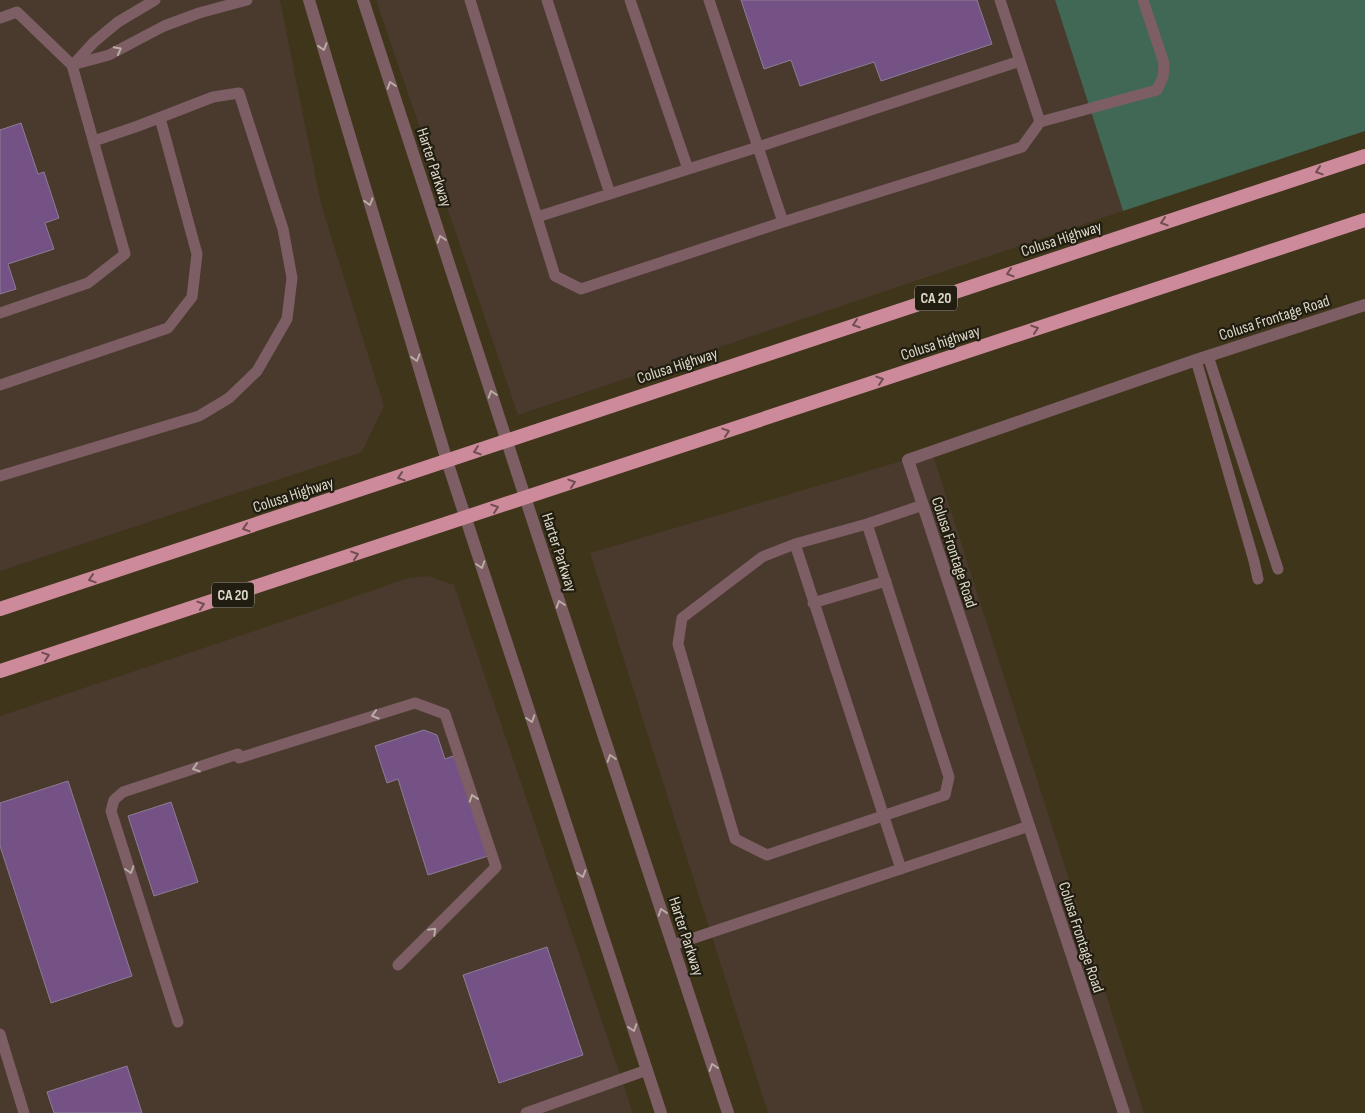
<svg xmlns="http://www.w3.org/2000/svg" width="1365" height="1113" font-family="'Sofia Sans Condensed',sans-serif">
	<rect width="100%" height="100%" fill="#3e351a"/>
	<path fill="#493a2d" d="M0 0H280L321 204 384 406 362 452 0 571Z
		M376 0H1055L1123 211 518 415Z
		M932 452 1144 1113H768L590 553Z
		M429 576 454 585 633 1113H0V716L299 616 408 578Z"/>
	<path fill="#416854" d="M1055 0H1365V131L1123 211Z"/>
	<path fill="#755286" stroke="#8d7c96" d="M741 0H977L992 44 881 81 874 62 800 86 791 60 764 69Z
		M21 123 38 174 44 172 59 218 45 223 54 249 8 264 16 289 0 294V130Z
		M424 730 437 735 445 759 456 755 488 856 428 875 398 779 387 783 375 746Z
		M68 781 132 976 51 1003 0 846V803Z
		M171 802 198 882 154 896 128 816Z
		M547 947 583 1055 499 1083 463 975Z
		M127 1066 142 1113H54L47 1092Z"/>
	<g fill="none" stroke-linecap="round" stroke-linejoin="round">
		<path stroke="#7c5e64" stroke-width="11" d="M470 0 555 276 581 289 783 222 1022 147 1040 122 1000 0
			M547 0 610 194
			M630 0 688 169
			M709 0 783 222
			M0 18 17 12 72 65 125 254 88 283 0 313
			M72 65 109 55 164 26 199 13 247 0
			M73 65 94 42 118 22 155 0
			M1040 122 1157 90 1163 77 1164 63 1143 0
			M537 217 758 147 1020 61
			M1208 356 1278 569
			M1196 360 1254 561 1258 579
			M0 385 168 328 192 297 197 254 160 118
			M0 476 199 416 229 398 257 371 287 319 292 278 283 229 239 93 213 97 138 126 94 141
			M867 524 949 777 945 795 767 855 735 839 678 644 682 618 762 557 795 544 867 524 923 505
			M795 544 901 869
			M813 603 886 581
			M673 945 1029 826
			M178 1022 111 811 114 800 123 792 238 754 239 758 415 703 445 714 496 867 398 965
			M0 1034 24 1113
			M526 1113 647 1070"/>
		<path stroke="#7c5e64" stroke-width="12" d="M1124 1113 908 460 1196 360 1365 305"/>
		<path stroke="#7c5e64" stroke-width="12" d="M309 0 447 461 661 1113
			M363 0 540 543 728 1113"/>
		<path stroke="#cd8a9a" stroke-width="14" d="M0 609 1365 156
			M0 671 1365 220"/>
	</g>
	<defs><path id="oneway-chevron" d="M-2-3.5L2.5 0L-2 3.5" fill="none" stroke-width="1.6" stroke-linecap="round" stroke-linejoin="round" transform="scale(1.25)"/></defs>
	<g stroke="#baada4">
		<use href="#oneway-chevron" transform="translate(323 47) rotate(73)"/>
		<use href="#oneway-chevron" transform="translate(118 50) rotate(-28)"/>
		<use href="#oneway-chevron" transform="translate(391 85) rotate(-108)"/>
		<use href="#oneway-chevron" transform="translate(369 202) rotate(73)"/>
		<use href="#oneway-chevron" transform="translate(441 239) rotate(-108)"/>
		<use href="#oneway-chevron" transform="translate(416 358) rotate(73)"/>
		<use href="#oneway-chevron" transform="translate(492 394) rotate(-108)"/>
		<use href="#oneway-chevron" transform="translate(481 565) rotate(72)"/>
		<use href="#oneway-chevron" transform="translate(560 604) rotate(-108)"/>
		<use href="#oneway-chevron" transform="translate(375 715) rotate(163)"/>
		<use href="#oneway-chevron" transform="translate(531 719) rotate(72)"/>
		<use href="#oneway-chevron" transform="translate(611 758) rotate(-108)"/>
		<use href="#oneway-chevron" transform="translate(196 768) rotate(162)"/>
		<use href="#oneway-chevron" transform="translate(473 798) rotate(-109)"/>
		<use href="#oneway-chevron" transform="translate(130 870) rotate(72)"/>
		<use href="#oneway-chevron" transform="translate(582 874) rotate(72)"/>
		<use href="#oneway-chevron" transform="translate(662 912) rotate(-108)"/>
		<use href="#oneway-chevron" transform="translate(433 931) rotate(-45)"/>
		<use href="#oneway-chevron" transform="translate(633 1028) rotate(72)"/>
		<use href="#oneway-chevron" transform="translate(713 1067) rotate(-108)"/>
	</g>
	<g stroke="#6e4e4f">
		<use href="#oneway-chevron" transform="translate(1319 171) rotate(162)"/>
		<use href="#oneway-chevron" transform="translate(1164 222) rotate(162)"/>
		<use href="#oneway-chevron" transform="translate(1010 273) rotate(162)"/>
		<use href="#oneway-chevron" transform="translate(856 324) rotate(162)"/>
		<use href="#oneway-chevron" transform="translate(1035 329) rotate(-18)"/>
		<use href="#oneway-chevron" transform="translate(880 380) rotate(-18)"/>
		<use href="#oneway-chevron" transform="translate(726 432) rotate(-18)"/>
		<use href="#oneway-chevron" transform="translate(477 451) rotate(161)"/>
		<use href="#oneway-chevron" transform="translate(401 477) rotate(162)"/>
		<use href="#oneway-chevron" transform="translate(572 483) rotate(-18)"/>
		<use href="#oneway-chevron" transform="translate(495 508) rotate(-19)"/>
		<use href="#oneway-chevron" transform="translate(246 528) rotate(162)"/>
		<use href="#oneway-chevron" transform="translate(355 555) rotate(-18)"/>
		<use href="#oneway-chevron" transform="translate(92 579) rotate(162)"/>
		<use href="#oneway-chevron" transform="translate(201 605) rotate(-18)"/>
		<use href="#oneway-chevron" transform="translate(46 656) rotate(-18)"/>
	</g>
	<g text-anchor="middle" stroke-width="4.5" stroke-linejoin="round" paint-order="stroke">
		<g fill="#211d11" stroke="#a49f90" stroke-width="1">
			<rect x="915" y="285.5" width="42" height="25" rx="4"/>
			<rect x="212" y="582.5" width="42" height="25" rx="4"/>
		</g>
		<g font-size="15" font-weight="bold" fill="#dcd7c7">
			<text x="936" y="303">CA 20</text>
			<text x="233" y="600">CA 20</text>
		</g>
		<g font-size="16" fill="#dcd7c7" stroke="#211d11">
			<text transform="translate(435 167) rotate(72)" y="6">Harter Parkway</text>
			<text transform="translate(1061 238) rotate(-18)" y="6">Colusa Highway</text>
			<text transform="translate(1274 317) rotate(-18)" y="6">Colusa Frontage Road</text>
			<text transform="translate(940 342) rotate(-18)" y="6">Colusa highway</text>
			<text transform="translate(677 365) rotate(-18)" y="6">Colusa Highway</text>
			<text transform="translate(293 494) rotate(-18)" y="6">Colusa Highway</text>
			<text transform="translate(560 552) rotate(72)" y="6">Harter Parkway</text>
			<text transform="translate(955 552) rotate(72)" y="6">Colusa Frontage Road</text>
			<text transform="translate(687 936) rotate(72)" y="6">Harter Parkway</text>
			<text transform="translate(1082 937) rotate(72)" y="6">Colusa Frontage Road</text>
		</g>
	</g>
</svg>
